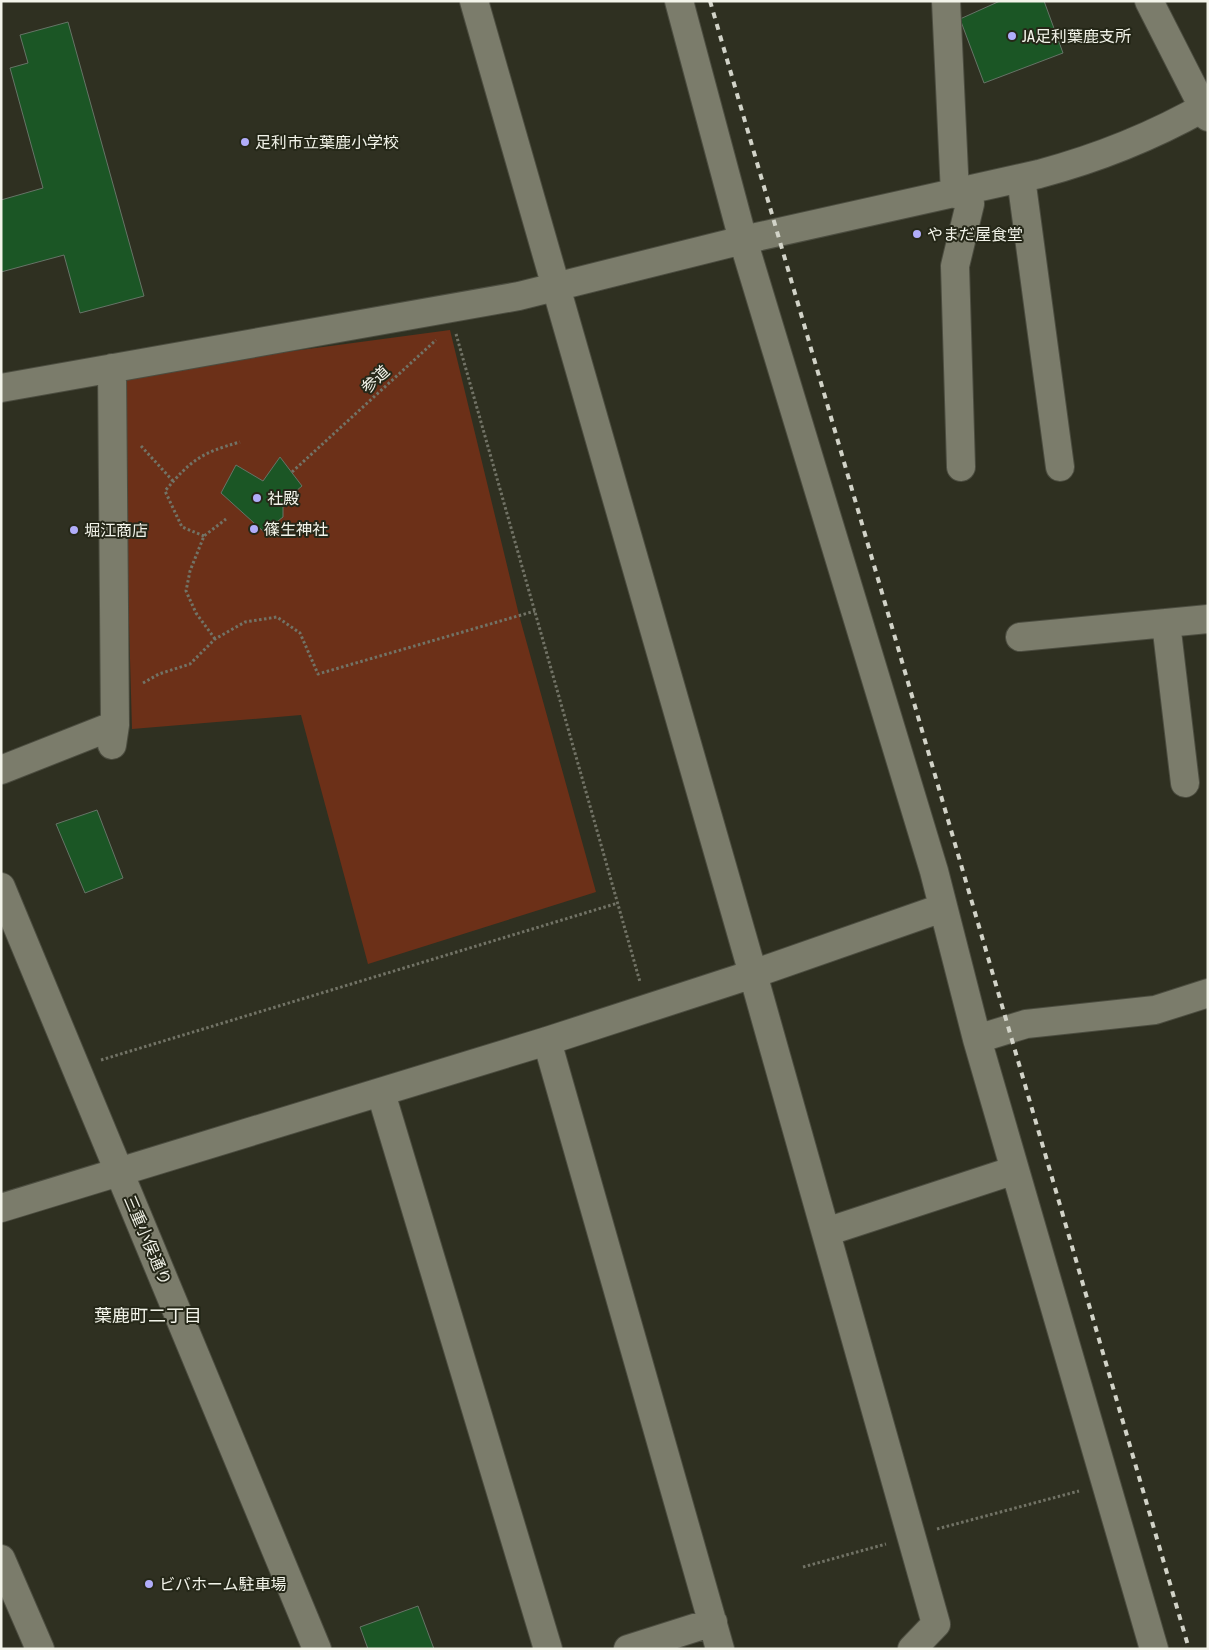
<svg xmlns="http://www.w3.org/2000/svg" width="1209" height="1650" font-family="'Asap Condensed','Noto Sans JP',sans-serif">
	<rect width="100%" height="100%" fill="#2f3021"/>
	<path fill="#6c3018" d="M450 330 519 615 596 892 368 964 301 715 132 729 122 374Z"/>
	<path fill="#1b5625" stroke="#667467" d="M1000 1H1044L1063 53 984 83 960 19Z
		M68 22 144 296 80 313 64 255 1 272V200L43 188 10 68 28 63 20 35Z
		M280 457 302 486 283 502V517L264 532 221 493 236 465 263 481Z
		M97 810 123 878 85 893 56 824Z
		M418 1606 434 1649H368L360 1627Z"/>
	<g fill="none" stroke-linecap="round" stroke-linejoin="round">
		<defs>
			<path id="minor" d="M474 1 753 974 936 1624 912 1649
				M679 1 743 240 934 871 977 1039 1154 1649
				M946 1 955 194
				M1149 1 1208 117
				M1021 178 1060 467
				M112 368 115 725 112 745
				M1 388 519 296 743 240 1039 174C1099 158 1154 136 1208 105
				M961 467 955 266 970 204 969 190
				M1166 623 1185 783
				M1020 637 1208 619
				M1 770 115 725
				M1 887 317 1649
				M977 1039 1026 1024 1155 1010 1208 993
				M547 1041 720 1649
				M381 1093 548 1649
				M1 1208 547 1041 753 974 942 908
				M826 1232 1015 1170
				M1 1559 40 1649
				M628 1649 713 1622"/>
		</defs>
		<use href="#minor" stroke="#4c4d40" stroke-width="30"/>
		<path stroke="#727366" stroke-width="3" stroke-dasharray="2.5 2.5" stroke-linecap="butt" d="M456 334 640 982
			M141 446 173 481
			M292 472 436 340
			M204 536 182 527 165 491C191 460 201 453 240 442
			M215 639 196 613 186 591 190 571 204 536 226 519
			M143 683 159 674 190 664 215 639 245 622 277 617 300 633 318 674 535 611
			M101 1060 618 903
			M937 1529 1079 1491
			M803 1567 886 1544"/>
		<use href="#minor" stroke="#7b7c6b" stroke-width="28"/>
		<path stroke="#d2d3c8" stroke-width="4" stroke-dasharray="6 6" stroke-linecap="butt" d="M710 1 1189 1649"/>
	</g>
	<g fill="#b1adfa" stroke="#252718" stroke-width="2">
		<circle cx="1012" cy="36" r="5"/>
		<circle cx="245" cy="142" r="5"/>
		<circle cx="917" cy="234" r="5"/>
		<circle cx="257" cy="498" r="5"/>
		<circle cx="254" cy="529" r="5"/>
		<circle cx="74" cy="530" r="5"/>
		<circle cx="149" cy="1584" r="5"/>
	</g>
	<g text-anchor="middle" stroke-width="4" stroke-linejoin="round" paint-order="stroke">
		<g font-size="16" fill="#f3f4ea" stroke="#252718" text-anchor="start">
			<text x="1022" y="42">JA足利葉鹿支所</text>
			<text x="255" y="148">足利市立葉鹿小学校</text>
			<text x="927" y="240">やまだ屋食堂</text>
			<text x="267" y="504">社殿</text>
			<text x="264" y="535">篠生神社</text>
			<text x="84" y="536">堀江商店</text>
			<text x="159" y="1590">ビバホーム駐車場</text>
		</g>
		<g font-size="16" fill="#f3f4ea" stroke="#252718">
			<text transform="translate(375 379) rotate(-43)" y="6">参道</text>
			<text transform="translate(148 1240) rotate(67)" y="6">三重小俣通り</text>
		</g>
		<g font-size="18" fill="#f3f4ea" stroke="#252718">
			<text x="148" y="1322">葉鹿町二丁目</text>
		</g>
	</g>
	<rect width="1209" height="1650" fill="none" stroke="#f3f4ea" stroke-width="5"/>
</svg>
